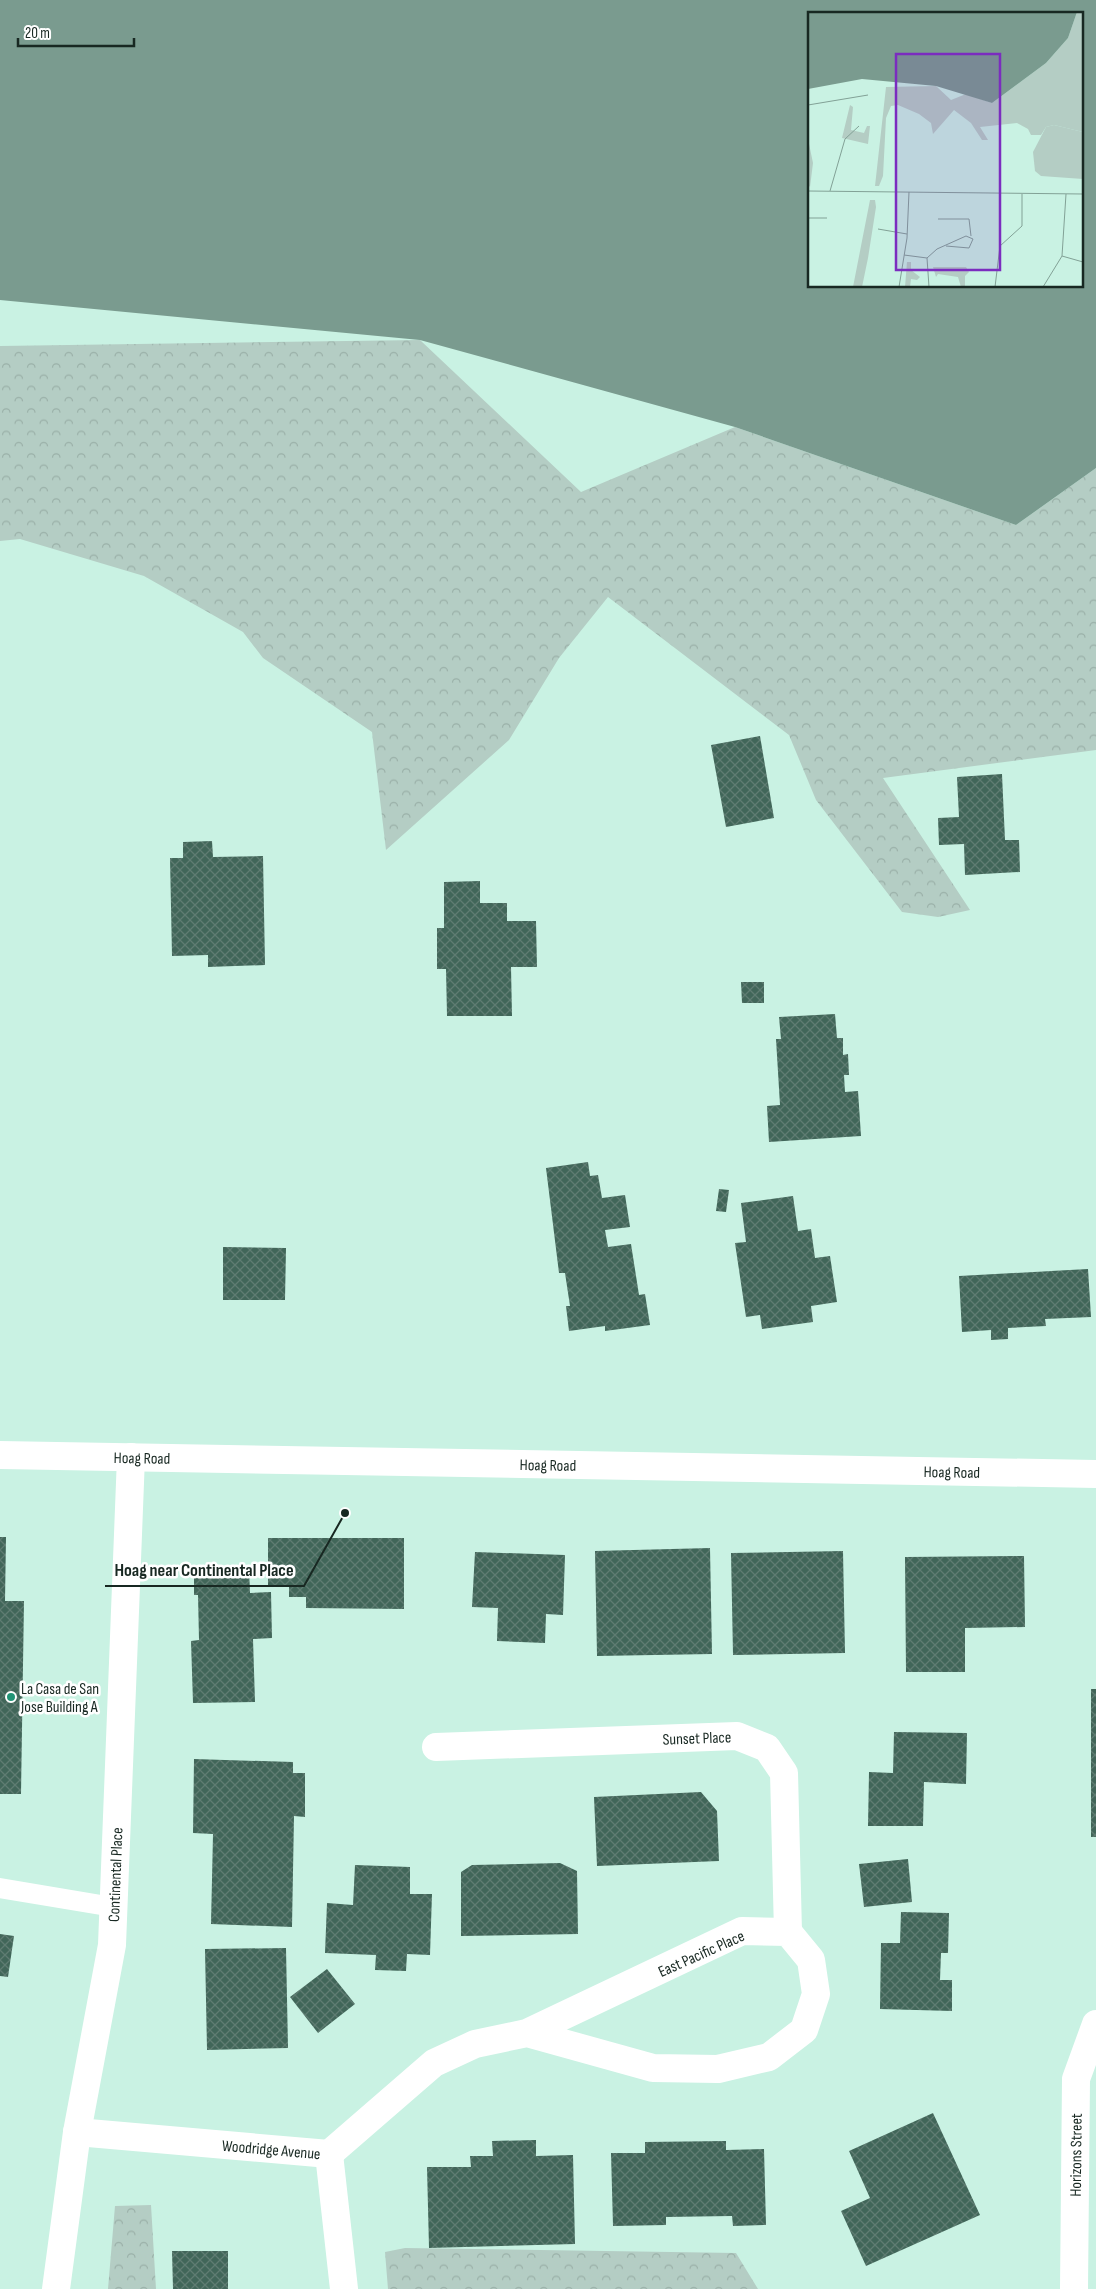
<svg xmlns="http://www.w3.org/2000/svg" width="1096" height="2289" font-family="'Sofia Sans Condensed',sans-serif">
	<defs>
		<pattern id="forest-crowns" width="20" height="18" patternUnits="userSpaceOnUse" patternTransform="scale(1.25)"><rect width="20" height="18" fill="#b4cdc4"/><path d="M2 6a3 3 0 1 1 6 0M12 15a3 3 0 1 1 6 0" fill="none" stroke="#9ab0a8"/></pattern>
		<pattern id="building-cross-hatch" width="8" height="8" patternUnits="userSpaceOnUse" patternTransform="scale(1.25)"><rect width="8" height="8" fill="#416659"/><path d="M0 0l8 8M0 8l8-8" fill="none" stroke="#5f7c72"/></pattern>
	</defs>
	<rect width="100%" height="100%" fill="#c9f2e3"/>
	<path fill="url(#forest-crowns)" d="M420 340 581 492 735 427 1016 525 1096 468V750L883 778 970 910 938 917 902 912 816 800 789 735 608 597 559 658 509 740 386 850 372 732 263 658 243 632 144 576 20 539 0 541V346Z
		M151 2205 156 2289H108L115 2206Z
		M405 2248 736 2253 758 2289H388L385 2252Z"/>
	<path fill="#7a9b8f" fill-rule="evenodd" d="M0 0H1096V468L1016 525 735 427 420 340 0 300ZM810 14H1082V286H810Z"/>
	<path fill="url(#building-cross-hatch)" d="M760 736 774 818 726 827 711 745Z
		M1002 774 1005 840H1019L1020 872 965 875 964 844 939 845 938 818 959 817 957 777Z
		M212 841 213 857 263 856 265 965 208 967V955L172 956 170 858H183V842Z
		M480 881V903H507V921H536L537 967H511L512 1016H447L446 969H437V928H444V882Z
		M741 982H764V1003H742Z
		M835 1014 837 1038H843V1055L848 1054 849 1075H844L845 1092 858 1091 861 1136 769 1142 767 1106 780 1105 776 1039H781L779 1017Z
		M588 1162 590 1176 598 1175 602 1198 625 1195 630 1227 605 1230 608 1247 631 1244 639 1295 645 1294 650 1325 605 1331V1326L569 1331 566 1306H570L565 1273H559L546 1168Z
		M719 1189 729 1190 726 1212 716 1211Z
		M793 1196 798 1231 811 1229 815 1258 830 1256 837 1302 811 1306 813 1322 762 1329 760 1315 746 1317 735 1243 746 1242 741 1203Z
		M223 1247 286 1248 285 1300H223Z
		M1088 1269 1091 1317 1045 1319 1046 1326 1008 1328V1339L991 1340V1330L962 1332 959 1276Z
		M0 1537H6L5 1601H24L21 1794H0Z
		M268 1538H404V1609L306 1608V1597H289V1585H268Z
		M710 1548 712 1654 597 1656 595 1551Z
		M843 1551 845 1653 733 1655 731 1553Z
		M475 1552 565 1555 563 1615 546 1614 545 1643 497 1641 498 1608 472 1607Z
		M1024 1556 1025 1627 965 1628V1672H906L905 1557Z
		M249 1567 250 1593 271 1592 272 1638 253 1639 255 1702 193 1703 191 1641 199 1640 198 1595H194V1569Z
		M1091 1689H1096V1837H1091Z
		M894 1732 967 1733 966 1784 924 1782 923 1826H868L869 1772 893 1773Z
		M194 1759 293 1762V1773H305V1817L294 1816 292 1927 211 1924 213 1834 193 1833Z
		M701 1792 717 1811 719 1861 597 1866 594 1797Z
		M908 1859 912 1902 864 1907 859 1864Z
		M560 1863 577 1871 578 1934 461 1936V1872L472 1865Z
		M355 1865 410 1867V1894H432L430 1955 407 1954 406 1971 375 1970 376 1955 325 1953 327 1903 353 1905Z
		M901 1912 949 1913 948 1953H941L940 1980H952V2011L880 2009 881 1943H900Z
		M0 1934 14 1936 8 1977 0 1976Z
		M286 1948 288 2048 207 2050 205 1949Z
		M327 1969 355 2004 318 2033 290 1997Z
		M933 2113 980 2215 866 2266 841 2211 870 2198 849 2151Z
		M536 2140V2156L573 2155 575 2244 429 2248 427 2167H471L470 2156H493L492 2141Z
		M726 2141V2150L764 2149 766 2225 733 2226 732 2216 666 2217V2225L613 2226 611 2153H645V2142Z
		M172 2251H228V2289H173Z"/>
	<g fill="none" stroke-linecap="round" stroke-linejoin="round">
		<path stroke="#fff" stroke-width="20" d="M0 1888 113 1907"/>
		<g stroke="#fff" stroke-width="28">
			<path id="s1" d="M436 1747 737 1736 767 1748 784 1773 788 1932"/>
			<path id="s2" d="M77 2132 329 2154 344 2289"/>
			<path d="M329 2154 434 2063 475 2044 527 2033 742 1931 788 1932 811 1960 816 1994 804 2030 769 2057 718 2069 653 2068 527 2033"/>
			<path id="s3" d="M56 2289 77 2132 112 1945 131 1457"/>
			<path id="s4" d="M1074 2289 1076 2079 1096 2024"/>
		</g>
		<path stroke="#fff" stroke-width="28" id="s5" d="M0 1455 1096 1474"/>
	</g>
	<circle fill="#229476" stroke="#fff" stroke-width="2" cx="11" cy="1697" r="5"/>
	<g text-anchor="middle" stroke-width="5" stroke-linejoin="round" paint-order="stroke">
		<g font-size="16" fill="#182822" stroke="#fff">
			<text dy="6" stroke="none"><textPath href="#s5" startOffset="142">Hoag Road</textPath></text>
			<text dy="6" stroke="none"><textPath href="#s5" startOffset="548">Hoag Road</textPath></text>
			<text dy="6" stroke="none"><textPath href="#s5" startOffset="952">Hoag Road</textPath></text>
			<text dy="6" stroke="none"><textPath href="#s1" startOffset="261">Sunset Place</textPath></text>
			<text dy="6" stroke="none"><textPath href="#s3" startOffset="419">Continental Place</textPath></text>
			<text transform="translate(701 1953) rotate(-24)" y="6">East Pacific Place</text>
			<text dy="6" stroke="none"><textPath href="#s2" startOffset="195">Woodridge Avenue</textPath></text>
			<text dy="6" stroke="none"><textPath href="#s4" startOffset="134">Horizons Street</textPath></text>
		</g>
		<g font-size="16" fill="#182822" stroke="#fff" text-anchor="start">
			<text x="21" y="1694">La Casa de San<tspan x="21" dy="18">Jose Building A</tspan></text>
		</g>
	</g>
	<g transform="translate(808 12)">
		<rect width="275" height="275" fill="#c9f2e3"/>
		<path d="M269 0H275V120L246 113 238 115 233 123H223L220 117 209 111 172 115 180 128H174L163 111 146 98 125 122 123 111 111 102 90 93 83 94 78 106 75 164 71 174H67L78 75 128 74 143 88 158 82 184 91 238 51 260 26ZM42 93 45 95 43 118 56 121 59 114H62L60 132 34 126ZM0 127 5 151 2 175 0 172ZM62 188H67L68 195 60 246 54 275H45ZM99 250H103V258L112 265 109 268 103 267 102 275H97ZM125 255H158L161 260 157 264V274L153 275 150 265 130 262 128 265Z" fill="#b4cdc4"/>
		<path d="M246 113 275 120V167L233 164 227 159 225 140 238 115Z" fill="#b4cdc4"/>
		<path d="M0 0H269L260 26 238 51 184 91 128 74 54 67 0 77Z" fill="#7a9b8f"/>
		<path fill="none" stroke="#82a196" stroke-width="1" d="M0 93 60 83M0 179 275 182M22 179 37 127 51 114M0 206H19M130 207H161L163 224M70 217 99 222M96 243 119 246 121 275M254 244 275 250M119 246 129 237 158 224 165 227 161 236 138 234M91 275 99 226 101 180M187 275 192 234 214 214V182M235 275 254 244 258 182"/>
		<path fill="#7b2cbf" fill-opacity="0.15" stroke="#7b2cbf" stroke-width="2.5" d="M88 42H192V258H88Z"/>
		<rect width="275" height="275" fill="none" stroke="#182822" stroke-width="2.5"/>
	</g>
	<path fill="none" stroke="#182822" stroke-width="2" d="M345 1513L304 1586H105"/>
	<circle fill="#182822" stroke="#fff" stroke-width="2" cx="345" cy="1513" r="5"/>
	<g font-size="18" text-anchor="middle" font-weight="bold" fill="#182822" stroke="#fff" stroke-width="5" stroke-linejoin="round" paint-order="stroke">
		<text x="204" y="1576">Hoag near Continental Place</text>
	</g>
	<path d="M18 38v8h116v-8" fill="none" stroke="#182822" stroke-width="2.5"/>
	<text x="25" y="38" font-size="15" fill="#182822" stroke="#ffffff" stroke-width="4" paint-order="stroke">20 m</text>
</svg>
